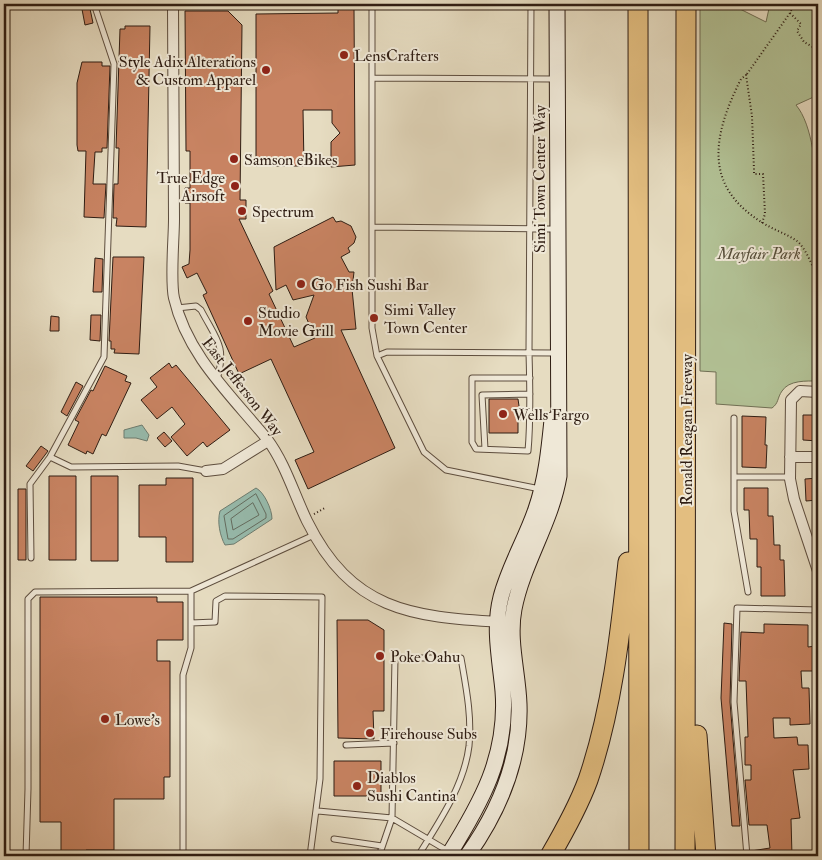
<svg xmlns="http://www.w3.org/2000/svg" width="822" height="860" font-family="'IM FELL Double Pica',serif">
	<rect width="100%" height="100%" fill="#e6dcc1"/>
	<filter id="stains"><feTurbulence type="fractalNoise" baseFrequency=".004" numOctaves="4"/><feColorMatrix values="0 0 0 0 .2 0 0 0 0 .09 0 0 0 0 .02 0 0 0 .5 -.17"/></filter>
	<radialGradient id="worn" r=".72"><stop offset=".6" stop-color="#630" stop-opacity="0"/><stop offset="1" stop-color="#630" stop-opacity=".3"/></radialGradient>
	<path fill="#b2c195" stroke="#706f54" d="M700 4H730L766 22 770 4H818V95L796 105C813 125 816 171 818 197V381C806 381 789 380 782 391 777 398 779 403 772 408L716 404V372L700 371Z"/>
	<path fill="#97bcae" stroke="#6d7c70" d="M142 425 149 435 147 441 136 438H124V430Z
		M256 488C264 492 272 509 272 519L234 544 225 545C220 536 217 522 220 511Z"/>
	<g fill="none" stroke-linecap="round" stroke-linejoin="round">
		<path stroke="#636c60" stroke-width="1" d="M256 494 266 514V518L233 539H228L224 516Z
			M253 503 259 515 233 530 231 519Z"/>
	</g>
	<path fill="#c88362" stroke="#2f1d13" d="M81 4H89L93 23 85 25Z
		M338 9H354L355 165 331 167V142L340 133 332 123V110H303L304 166H256V14L338 13Z
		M185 11H228L242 25 240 200H246V219H239L273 291 269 294 294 347 315 338 306 317 314 295 293 300 286 285 276 290 274 247 333 217 336 222 341 221 351 226 356 237 354 243 348 248 350 252 341 257 349 272H354L352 289 356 329 341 330 395 448 308 489 295 460 314 452 271 359 239 374 203 295 207 293 197 273 187 278 182 267 189 264 190 250V203H185V188H190V151H186Z
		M125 26H150L146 227 116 226 117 218H113L114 184H118L119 148H116L120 29H125Z
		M82 62H102V66H110L107 148H102V152H95L93 184H106L104 218 84 217 86 151H78L77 145V83Z
		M113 257H144L139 354 114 353 115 349H111V341H109Z
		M95 258 103 259 102 292H93Z
		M91 315H101L100 341 90 340Z
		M51 316 59 317V331H50Z
		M169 363 172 368 176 365 230 430 207 447 203 442 187 456 171 437 185 424 172 407 157 419 141 400 157 387 150 378Z
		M105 366 127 376 125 381 131 383 106 436 102 434 93 454 87 451 86 454 68 445 79 422 75 420 91 390 93 391Z
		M76 382 83 386 67 416 61 412Z
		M489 399H518L521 420H518V433H489Z
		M803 415H818V441L803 440Z
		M742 416 766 417 765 445H767L766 468 742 467Z
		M164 432 172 441 165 447 157 438Z
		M41 446 48 451 33 471 26 466Z
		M49 476H76V560H49Z
		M91 476H118V561H91Z
		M166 478H193V562H166V537H139V485H166Z
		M818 478V500L806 501 805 479Z
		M744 488H768V516H773L774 545H780V560H784L785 596H761V567H757V539H750L749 510H744Z
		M18 489H26V560H18Z
		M40 597H157V602H183V640H157V661H170V777H164V799H114V850H86V856H61V822H40Z
		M337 620H368L384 630V711H373L374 739 338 738Z
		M724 623 732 624 730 702 740 826H732L721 698Z
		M764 624 808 625V647L816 646 817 671H801L802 688H809L810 724 790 725V718H773L774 738 797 737 798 745H808L809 769 793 770 800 818 791 819 792 856H751V851L770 848 767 825H749L745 780H751V765H745V737H748L746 681H739L741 632 764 633Z
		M334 761H381V796H334Z"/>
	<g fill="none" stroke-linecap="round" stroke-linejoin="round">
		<defs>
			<path id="lane" d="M372 4V328L377 356 424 452 446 470 540 489
				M372 78 554 79
				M373 227 556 229
				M177 308 196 306 201 310C216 339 227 346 217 379
				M377 356 387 352 556 353
				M530 378H472V442L476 449 528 451C531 418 530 386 529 353L531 4
				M734 418V477
				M485 449 482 395 530 394
				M50 457 71 467 178 466 206 471
				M31 558 30 484 50 457 104 357 114 64 94 4
				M748 592 734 511V477H790
				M191 623 215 622 216 601 225 596 322 597 320 779 310 856
				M346 745 394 743
				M318 811 392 818 448 851
				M334 839 382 846
				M26 856 28 789V599L35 592 191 591
				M183 856V675L191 648V591L314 535
				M379 856 392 818 395 658H461C466 687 472 716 469 746 464 786 439 822 418 856
				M747 856 734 702 737 608 818 610"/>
			<path id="street" d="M173 4C173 75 174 147 174 219 174 239 170 280 174 298 187 355 231 395 267 439 285 463 294 494 307 521 351 610 410 617 501 622
				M818 392 800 391 791 400 790 479 794 499 818 571
				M790 457H818
				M206 471 223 469 268 441"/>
			<path id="secondary" d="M448 856C481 803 508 756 503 691 500 659 493 628 501 597 509 566 526 539 536 509 546 480 549 450 552 420
				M467 856C499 811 521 760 519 704 518 673 508 640 514 609 523 563 551 523 559 476L557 4"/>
			<path id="highway" d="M638 4 639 856
				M697 735 706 856
				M550 856C564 832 578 807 588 780 612 710 620 635 628 562
				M685 856 686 4"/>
		</defs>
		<use href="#lane" stroke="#5d4d3e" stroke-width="7"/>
		<use href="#street" stroke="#5d4d3e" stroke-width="12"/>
		<use href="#secondary" stroke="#2f1d13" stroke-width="17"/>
		<use href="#highway" stroke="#2f1d13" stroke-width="21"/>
		<path stroke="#2f1d13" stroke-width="2" stroke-dasharray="1 2.5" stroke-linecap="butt" d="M790 13 801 24 797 31 804 42 818 50
			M747 74 790 13 794 4
			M762 223 765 214 763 174H754V170L752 116 746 75 741 79C713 135 702 186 763 223 774 230 787 234 797 241 806 248 813 268 818 278
			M314 514 325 508"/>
		<use href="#lane" stroke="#efe8d7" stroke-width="5"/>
		<use href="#street" stroke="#efe8d7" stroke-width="10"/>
		<use href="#secondary" stroke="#efe8d7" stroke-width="15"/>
		<use href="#highway" stroke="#e3be80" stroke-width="19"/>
	</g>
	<g fill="#8f2418" stroke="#efe8d7" stroke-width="2">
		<circle cx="344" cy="55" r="5"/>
		<circle cx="266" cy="70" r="5"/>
		<circle cx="234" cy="159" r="5"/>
		<circle cx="235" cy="186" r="5"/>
		<circle cx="242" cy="211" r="5"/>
		<circle cx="301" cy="284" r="5"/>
		<circle cx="374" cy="318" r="5"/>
		<circle cx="248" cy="321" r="5"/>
		<circle cx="503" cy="414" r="5"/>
		<circle cx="380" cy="656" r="5"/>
		<circle cx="105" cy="719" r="5"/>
		<circle cx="370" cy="733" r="5"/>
		<circle cx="357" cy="786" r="5"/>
	</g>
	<g text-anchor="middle" stroke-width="4" stroke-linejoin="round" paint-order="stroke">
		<g font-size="16" fill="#2f1d13" stroke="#efe8d7" text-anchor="start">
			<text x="354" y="61">LensCrafters</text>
			<text x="256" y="67" text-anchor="end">Style Adix Alterations<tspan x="256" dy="18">&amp; Custom Apparel</tspan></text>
			<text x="244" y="165">Samson eBikes</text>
			<text x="225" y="183" text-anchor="end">True Edge<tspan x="225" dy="18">Airsoft</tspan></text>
			<text x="252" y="217">Spectrum</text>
			<text x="311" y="290">Go Fish Sushi Bar</text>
			<text x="384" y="315">Simi Valley<tspan x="384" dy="18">Town Center</tspan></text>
			<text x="258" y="318">Studio<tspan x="258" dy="18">Movie Grill</tspan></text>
			<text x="513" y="420">Wells Fargo</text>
			<text x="390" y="662">Poke Oahu</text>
			<text x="115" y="725">Lowe's</text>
			<text x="380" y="739">Firehouse Subs</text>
			<text x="367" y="783">Diablos<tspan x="367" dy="18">Sushi Cantina</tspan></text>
		</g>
		<g font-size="16" fill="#2f1d13" stroke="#efe8d7">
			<text transform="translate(539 179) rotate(-90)" y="6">Simi Town Center Way</text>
			<text transform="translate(243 386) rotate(52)" y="6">East Jefferson Way</text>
			<text transform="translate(686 430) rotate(-90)" y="6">Ronald Reagan Freeway</text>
		</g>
		<g font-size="16" font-style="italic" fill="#564e3a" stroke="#efe8d7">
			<text x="759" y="259">Mayfair Park</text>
		</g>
	</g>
	<rect width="822" height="860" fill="none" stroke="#e6dcc1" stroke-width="20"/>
	<rect x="5" y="5" width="812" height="850" fill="none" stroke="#2f1d13" stroke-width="2.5"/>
	<rect x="10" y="10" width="802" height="840" fill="none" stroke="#2f1d13"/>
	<rect width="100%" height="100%" filter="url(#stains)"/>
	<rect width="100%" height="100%" fill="url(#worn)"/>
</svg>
